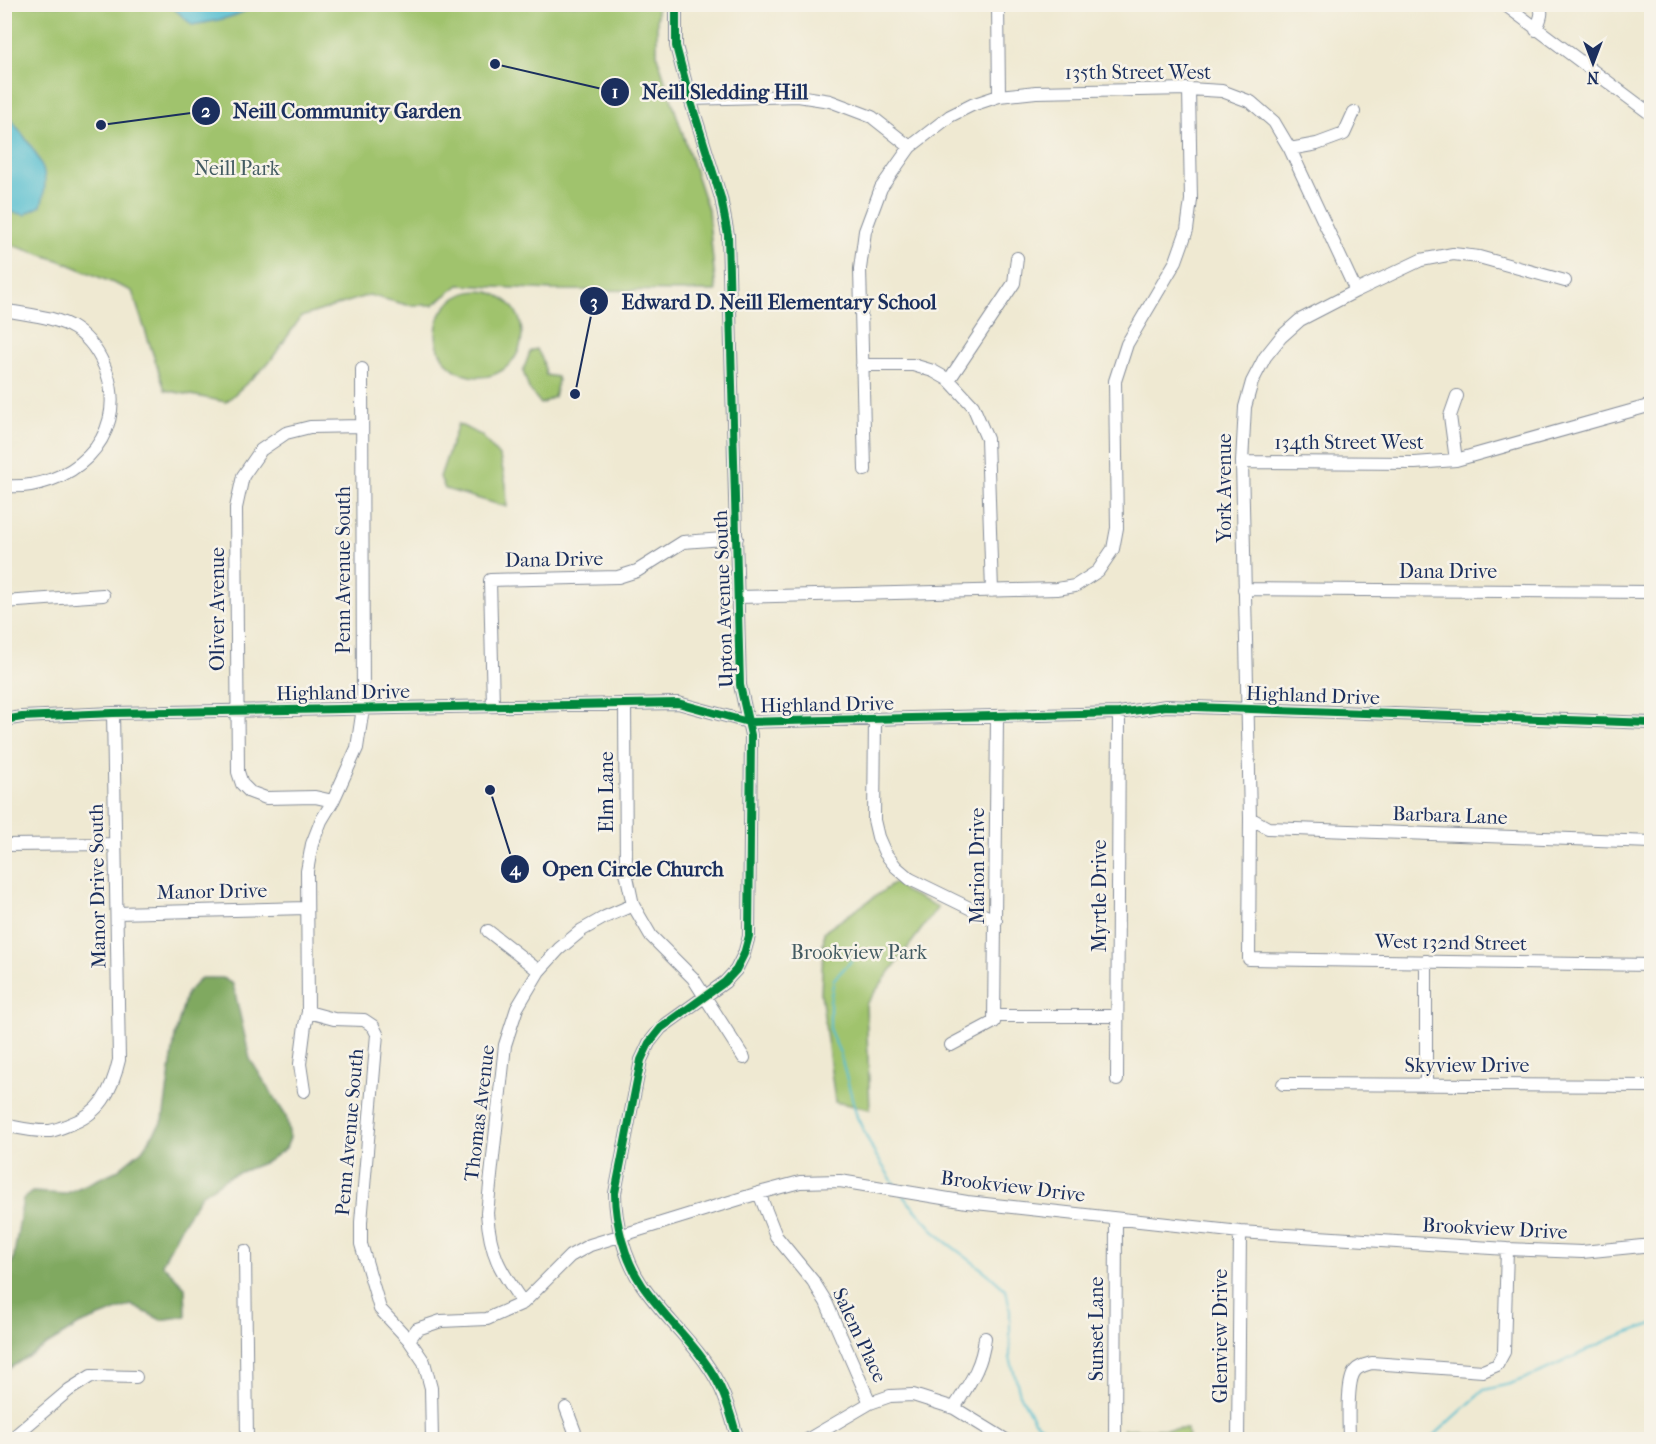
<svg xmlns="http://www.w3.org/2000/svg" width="1656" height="1444" font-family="'IM FELL French Canon',serif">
	<rect width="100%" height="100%" fill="#f7f3e8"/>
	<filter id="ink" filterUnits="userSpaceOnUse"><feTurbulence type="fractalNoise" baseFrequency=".0167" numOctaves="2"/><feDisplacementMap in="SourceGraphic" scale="12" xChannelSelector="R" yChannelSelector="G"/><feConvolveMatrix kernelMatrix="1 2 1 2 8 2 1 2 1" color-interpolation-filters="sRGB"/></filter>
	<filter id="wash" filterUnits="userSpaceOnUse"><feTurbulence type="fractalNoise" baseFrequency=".008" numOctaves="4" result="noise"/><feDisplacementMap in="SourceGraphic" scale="24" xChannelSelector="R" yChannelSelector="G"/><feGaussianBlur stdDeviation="1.35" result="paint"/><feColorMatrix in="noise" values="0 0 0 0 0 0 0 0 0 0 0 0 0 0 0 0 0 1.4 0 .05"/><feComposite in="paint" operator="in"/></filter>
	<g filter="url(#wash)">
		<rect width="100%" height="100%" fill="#efe9d2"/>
		<path fill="#a0c36d" stroke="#5e7966" stroke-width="1.5" d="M5 5H657V56L708 210 716 291 552 290 459 285 433 305H407L369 295 301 317 269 363 226 402 165 390 132 291 61 261 5 243Z
			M436 334a43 43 0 1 1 86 0a43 43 0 1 1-86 0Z
			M536 349C543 356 544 366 546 375L557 377 558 381 554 397 541 404 529 389 523 371 530 352 533 350Z
			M458 424 481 435 500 457 506 484 507 507 445 489 440 477Z
			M896 882 904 891 938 907 866 1004 870 1109 835 1102 821 993 824 932Z
			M1123 1429H1187L1188 1439H1123Z"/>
		<path fill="#80a960" stroke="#4e6c5f" stroke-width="1.5" d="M201 978H223L233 984 250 1059 286 1116 290 1138 286 1148 268 1161 228 1177 201 1195 183 1223 162 1264 185 1287 186 1316 161 1320 131 1305 79 1325 5 1371V1274L13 1261 23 1199 32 1192 65 1194 116 1171 142 1150 163 1120 175 1036 186 994Z"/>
		<path fill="#53bdcf" stroke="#377696" stroke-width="1.5" d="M170 5H254C242 17 209 22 192 25Z
			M5 111C17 128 39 152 44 173 46 182 44 197 41 206L27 213 26 215 5 211Z"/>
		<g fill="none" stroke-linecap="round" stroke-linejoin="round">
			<path stroke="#53bdcf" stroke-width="2" d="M854 958 834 979 830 1002V1031L840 1053 857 1117 875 1154 895 1185
				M903 1196 942 1239 987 1273 1006 1290 1010 1310V1358L1020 1394 1034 1421 1062 1440
				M1429 1440 1484 1390 1510 1384 1539 1373 1615 1337 1652 1324"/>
		</g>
	</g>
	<g filter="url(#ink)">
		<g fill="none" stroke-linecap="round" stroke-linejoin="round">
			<defs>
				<path id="minor" d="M676 4V46L690 99 721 198 728 235 740 685 751 735 749 936 744 954 736 970 725 982 661 1028 649 1043 641 1060 615 1193C615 1222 625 1260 642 1285 665 1319 699 1346 718 1383 728 1401 732 1420 738 1440
					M998 4 999 96
					M1504 4 1652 115
					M1536 30C1539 21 1545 12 1538 4
					M690 99 798 96 830 101 872 117 910 147
					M1290 149 1317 144 1344 134 1354 112
					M1565 281 1479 257 1453 254 1421 260 1356 291 1300 320 1281 337 1265 357 1252 382 1245 407 1242 462 1250 818 1249 959 1652 965
					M4 310C28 315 55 316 75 329 90 339 101 356 107 373 129 440 69 491 4 486
					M862 365H913L933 371 949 380 973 406 987 439 992 591
					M362 369 363 708 357 748 333 801 321 821 312 844 307 871 308 1012 334 1019 364 1020 373 1026 377 1034 361 1222V1244L380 1309 409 1340 424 1362 431 1388 432 1440
					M949 380 1014 283 1017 258
					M1456 460 1450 416 1457 396
					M1242 462 1415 463 1456 460 1652 405
					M865 470 860 269 865 231 881 188 910 147 950 116 972 105 999 96 1036 92 1189 89 1222 91 1251 102 1274 122 1290 149 1356 291
					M1244 589 1652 592
					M738 597 1057 589 1075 586 1098 571 1113 549 1117 528 1115 381 1127 344 1176 261 1187 230 1191 200 1189 89
					M4 602 103 595
					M625 704 626 872 633 905 651 936 693 978 744 1058
					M493 706 490 580 618 577 637 571 683 542 737 538
					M875 719 874 820 878 837 885 853 896 867 910 879 996 921
					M4 720 22 717 113 713 678 703 748 722 1119 713 1166 706 1652 723
					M333 801 315 797 266 798 250 792 242 784 238 772 236 508 243 476 261 450 286 433 310 427 362 426
					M1250 818 1268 828 1652 842
					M4 845 115 844
					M117 913 307 908
					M488 931 539 971
					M1426 961V1085
					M995 1016H1117
					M951 1045 994 1022 997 716
					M1117 1080 1119 713
					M1283 1084 1652 1086
					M304 1091 300 1064 305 1025 308 1012
					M4 1125C19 1128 35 1132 50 1131 56 1130 63 1127 68 1125 100 1114 112 1091 119 1060L113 713
					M759 1193 776 1236 813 1281 826 1302 870 1403
					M245 1251 247 1440
					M523 1303C500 1270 490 1255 487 1213L505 1045 517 1008 539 971 559 949 582 930 605 917 633 905
					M409 1340 417 1329 441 1321 487 1319 523 1303 570 1256 590 1245 759 1193 800 1182 840 1181 967 1202 1240 1232 1507 1249 1582 1252 1652 1245
					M566 1408 578 1440
					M954 1408C969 1384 982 1367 985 1338
					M10 1440 69 1390 91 1376 136 1377
					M807 1440 870 1403 890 1396 913 1395 954 1408 1006 1440
					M1115 1440 1116 1219
					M1238 1440 1240 1232
					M1349 1440C1349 1425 1346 1382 1355 1371 1359 1366 1365 1365 1372 1363L1483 1371 1497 1365 1504 1352 1507 1249"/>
			</defs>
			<use href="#minor" stroke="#858c98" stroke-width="14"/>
			<use href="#minor" stroke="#fff" stroke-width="12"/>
			<defs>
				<path id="rail" d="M1643 4 1652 13"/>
			</defs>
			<use href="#rail" stroke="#1b2f5e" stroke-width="4.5"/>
			<use href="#rail" stroke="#f7f3e8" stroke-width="2" stroke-dasharray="7" stroke-linecap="butt"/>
			<defs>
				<path id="cycleway" d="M676 4V46L690 99 721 198 728 235 740 685 751 735 749 936 744 954 736 970 725 982 661 1028 649 1043 641 1060 615 1193C615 1222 625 1260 642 1285 665 1319 699 1346 718 1383 728 1401 732 1420 738 1440
					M4 720 22 717 113 713 678 703 748 722 1119 713 1166 706 1652 723"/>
			</defs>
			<use href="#cycleway" stroke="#f7f3e8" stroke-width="11"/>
			<use href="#cycleway" stroke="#00873e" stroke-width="8"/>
		</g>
	</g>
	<g text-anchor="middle" stroke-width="5" stroke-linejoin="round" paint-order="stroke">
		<g font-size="20" fill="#1b2f5e" stroke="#f7f3e8">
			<text x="1138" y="79">135th Street West</text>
			<text x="1349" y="449">134th Street West</text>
			<text transform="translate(1224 488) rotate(-90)" y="7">York Avenue</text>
			<text transform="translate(554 559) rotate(-1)" y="7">Dana Drive</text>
			<text transform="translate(343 570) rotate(-90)" y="7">Penn Avenue South</text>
			<text x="1448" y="578">Dana Drive</text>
			<text transform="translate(723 599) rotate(-92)" y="7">Upton Avenue South</text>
			<text transform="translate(217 609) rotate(-90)" y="7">Oliver Avenue</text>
			<text transform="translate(343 692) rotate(-1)" y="7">Highland Drive</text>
			<text transform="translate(1313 695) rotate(2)" y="7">Highland Drive</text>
			<text transform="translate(827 704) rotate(-1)" y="7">Highland Drive</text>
			<text transform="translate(606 792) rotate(-90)" y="7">Elm Lane</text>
			<text transform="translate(1450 815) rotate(2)" y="7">Barbara Lane</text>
			<text transform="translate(977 866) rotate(-90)" y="7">Marion Drive</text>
			<text transform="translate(97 886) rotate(-91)" y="7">Manor Drive South</text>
			<text transform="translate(212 891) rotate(-1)" y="7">Manor Drive</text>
			<text transform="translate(1099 896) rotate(-90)" y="7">Myrtle Drive</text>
			<text transform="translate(1451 942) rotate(1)" y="7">West 132nd Street</text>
			<text x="1467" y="1072">Skyview Drive</text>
			<text transform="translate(479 1113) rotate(-83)" y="7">Thomas Avenue</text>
			<text transform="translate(349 1132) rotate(-85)" y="7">Penn Avenue South</text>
			<text transform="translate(1013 1186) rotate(7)" y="7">Brookview Drive</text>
			<text transform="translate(1495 1228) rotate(3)" y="7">Brookview Drive</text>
			<text transform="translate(1096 1329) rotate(-90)" y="7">Sunset Lane</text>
			<text transform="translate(860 1335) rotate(65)" y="7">Salem Place</text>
			<text transform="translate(1220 1336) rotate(-90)" y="7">Glenview Drive</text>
		</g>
		<g font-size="20" fill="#435b62" stroke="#f7f3e8">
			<text x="237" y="175">Neill Park</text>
			<text x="859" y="959">Brookview Park</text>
		</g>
	</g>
	<path fill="none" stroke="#1b2f5e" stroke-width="2" d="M495 64L615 92M101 125L206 111M575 394L594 301M490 790L515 869"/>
	<g fill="#1b2f5e" stroke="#f7f3e8" stroke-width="2">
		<circle cx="495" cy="64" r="6"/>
		<circle cx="101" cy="125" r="6"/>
		<circle cx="575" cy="394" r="6"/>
		<circle cx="490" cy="790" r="6"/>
		<circle cx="615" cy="92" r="15"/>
		<circle cx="206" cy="111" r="15"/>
		<circle cx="594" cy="301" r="15"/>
		<circle cx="515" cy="869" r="15"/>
	</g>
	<g font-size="18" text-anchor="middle" font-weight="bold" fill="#fff">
		<text x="615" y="98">1</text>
		<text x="206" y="117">2</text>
		<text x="594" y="308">3</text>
		<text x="515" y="875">4</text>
	</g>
	<g font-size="21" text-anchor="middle" font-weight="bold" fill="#1b2f5e" stroke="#f7f3e8" stroke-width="5" stroke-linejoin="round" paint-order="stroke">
		<text x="725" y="99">Neill Sledding Hill</text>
		<text x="347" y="118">Neill Community Garden</text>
		<text x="779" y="309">Edward D. Neill Elementary School</text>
		<text x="633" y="876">Open Circle Church</text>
	</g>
	<rect width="1656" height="1444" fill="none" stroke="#f7f3e8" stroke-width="24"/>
	<g transform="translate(1593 63) rotate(180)" stroke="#f7f3e8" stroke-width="4.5" paint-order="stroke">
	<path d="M0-4.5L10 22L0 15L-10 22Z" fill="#1b2f5e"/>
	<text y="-9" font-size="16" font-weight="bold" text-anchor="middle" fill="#1b2f5e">N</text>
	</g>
</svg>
